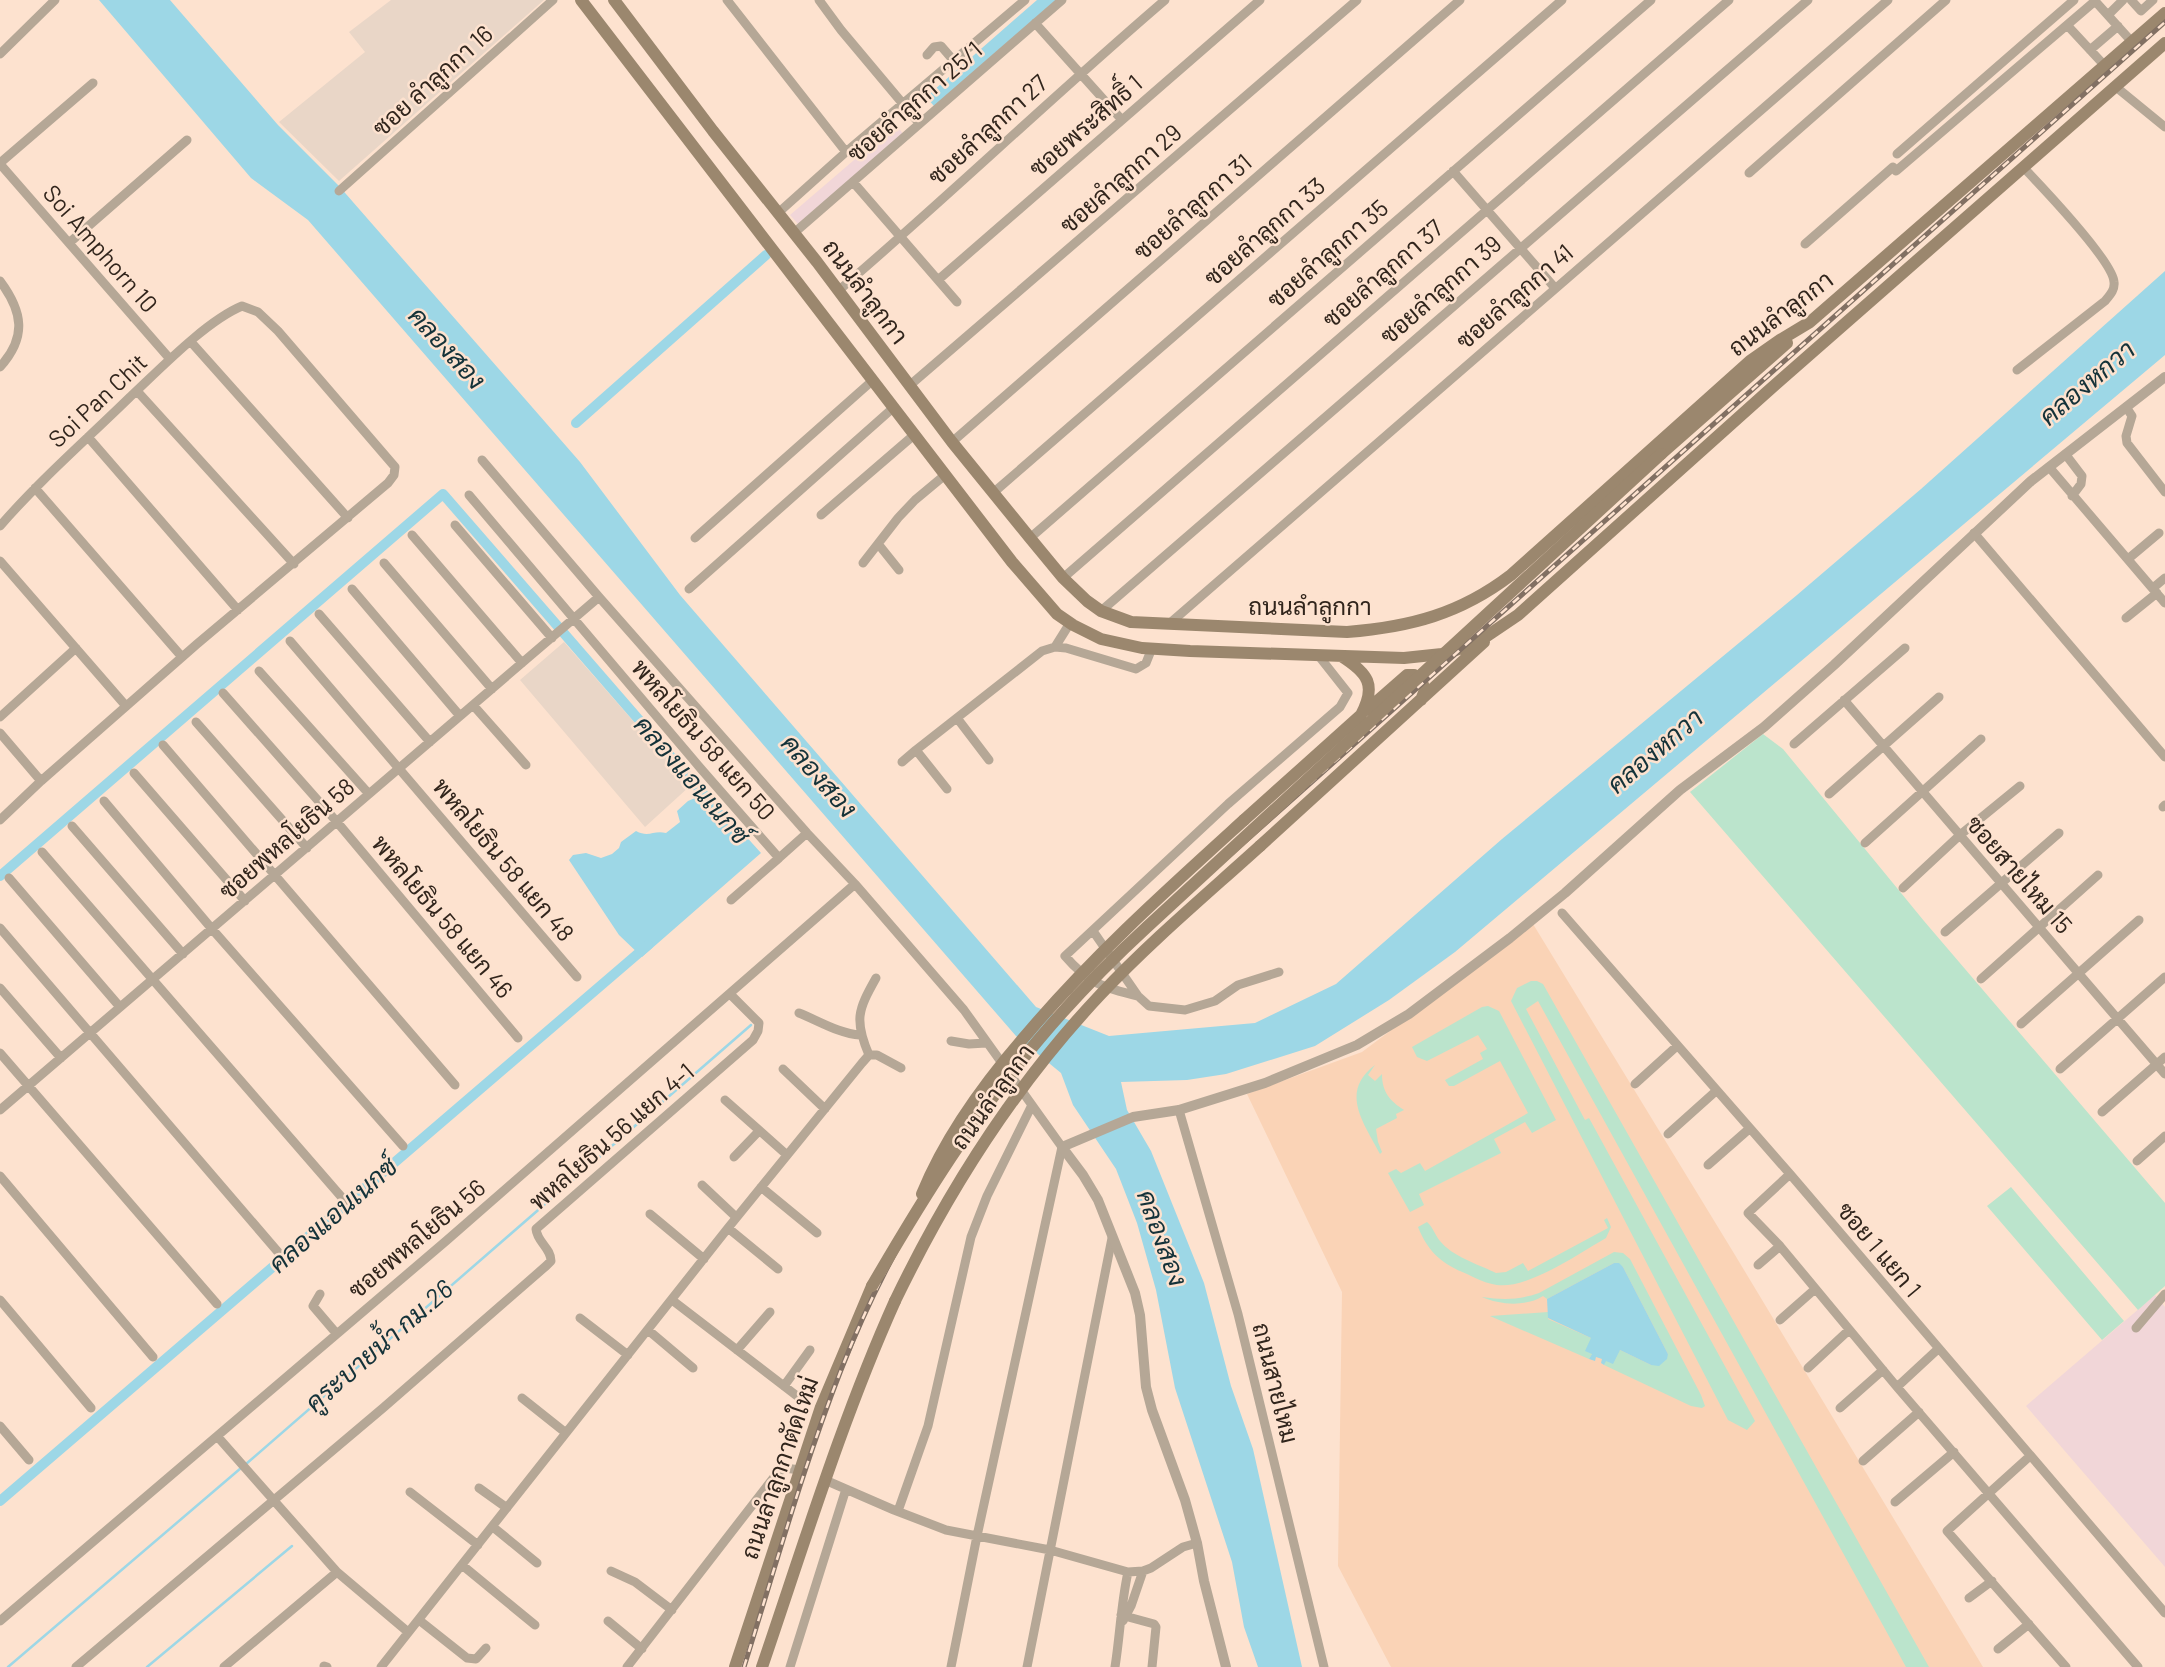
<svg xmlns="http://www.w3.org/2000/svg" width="2165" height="1667" font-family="Barlow,Sarabun,sans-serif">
	<rect width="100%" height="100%" fill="#fde2cf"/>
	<path fill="#f1d6d8" d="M896 124 903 134 798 224 790 215Z
		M2155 1295 2165 1307V1567L2026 1406Z"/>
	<path fill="#fad3b6" d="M1533 924 1735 1255 1983 1667H1391L1338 1566 1342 1292 1247 1094 1362 1052Z"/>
	<path fill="#e9d6c7" d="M391 0H544L339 181 279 122 365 52 349 32Z
		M564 642 690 786 645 827 520 680Z"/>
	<path fill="#bbe4cc" d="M1763 734 1783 749 1924 921 2165 1203V1286L2138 1310 1690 792Z
		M1531 981H1537L1543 984 1929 1667H1906L1538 1001 1526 1009 1585 1120 1589 1118 1755 1421 1747 1430 1728 1420 1511 1001 1517 988Z
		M1488 1006 1499 1011 1556 1120 1532 1133 1525 1122 1494 1139 1501 1153 1419 1194 1424 1205 1410 1212 1388 1173 1396 1169 1401 1173 1420 1163 1425 1171 1528 1113 1500 1061 1454 1086H1449L1445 1080 1483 1059 1480 1053 1487 1049 1478 1035 1427 1061 1417 1057 1412 1047 1482 1007Z
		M1375 1065 1368 1075 1375 1081 1382 1074C1382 1092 1390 1101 1404 1110L1396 1114 1397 1118 1376 1129 1378 1142 1382 1152 1380 1154C1364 1123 1339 1092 1375 1065Z
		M2011 1187 2124 1321 2102 1340 1987 1206Z
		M1607 1218 1611 1227 1606 1238C1578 1254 1523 1293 1492 1284 1483 1282 1475 1278 1467 1274 1442 1264 1428 1252 1418 1227L1427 1222C1433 1227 1435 1235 1440 1241 1453 1257 1478 1264 1496 1273L1506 1272 1523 1263 1528 1271 1608 1228 1604 1220Z
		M1614 1252 1623 1253 1630 1259 1701 1395 1705 1406 1702 1408 1691 1406 1604 1365 1605 1361 1620 1350 1651 1365 1668 1354 1623 1267 1614 1263 1547 1299 1543 1296C1526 1307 1500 1305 1482 1297 1503 1300 1519 1300 1539 1293Z
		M1548 1312V1319L1591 1338 1592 1354 1589 1359 1490 1316Z"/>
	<path fill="#9dd7e6" d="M99 0H170L278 125 339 186 580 462 680 595 1036 1007 1109 1036 1255 1023 1336 984 1502 839 1797 595 1921 489 2165 271V355L1455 952 1389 1000 1315 1046 1226 1074 1187 1080 1121 1082 1127 1110 1151 1151 1204 1283 1231 1386 1253 1449 1302 1667H1258L1244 1627 1232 1562 1175 1388 1156 1290 1137 1223 1116 1169 1073 1105 1061 1073 1016 1036 308 220 251 178Z
		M1037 0H1056L934 106 926 97Z
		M707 793 761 853 642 957 619 935 569 860 573 855 586 853 601 858 612 854 619 848 621 842 636 831C649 838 653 830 666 833L680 822 677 811 688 801Z
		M1614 1263H1619L1623 1267 1668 1354 1667 1359 1659 1366 1651 1365 1620 1350 1613 1364 1606 1361 1604 1365 1601 1363 1602 1359 1596 1357 1595 1361 1589 1359 1592 1354 1585 1351 1591 1338 1548 1318 1547 1299Z"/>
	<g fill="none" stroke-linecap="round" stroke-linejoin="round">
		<path stroke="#9dd7e6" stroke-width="2.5" d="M246 1464 751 1025
			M8 1667 241 1468
			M147 1667 292 1546"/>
		<path stroke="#9dd7e6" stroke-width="10" d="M576 423 766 255
			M0 876 443 494 712 804
			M0 1501 648 945"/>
		<path stroke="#b5a796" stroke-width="9" d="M727 0 846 152
			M819 0 841 30 919 123
			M2131 0 2141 11 2153 0
			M2108 15 2123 0
			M1035 23 1122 120
			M2090 50 2118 26
			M0 54 55 0
			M927 55 934 47 941 46 954 61
			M2105 66 2067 25 2095 1 2132 42
			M2116 87 2165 127
			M1897 154 2074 0
			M0 163 93 83
			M0 164 170 359
			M1453 171 1555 288
			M1749 173 1946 0
			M853 182 957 302
			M339 191 553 0
			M778 213 846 152 1025 0
			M794 233 1062 0
			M69 243 187 140
			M1805 244 1893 167 1896 171 2067 25
			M938 280 1260 0
			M0 281C23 312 27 337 0 367
			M838 291C949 196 1054 95 1165 0
			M191 342 348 518
			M2017 370 2105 301C2110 295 2115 290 2114 282 2113 261 2041 186 2024 168
			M909 386 1357 0
			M137 391 294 564
			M2126 407 2132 416 2126 436 2127 443 2165 492
			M88 437 238 610
			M952 442 1460 0
			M2066 455 2082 476 2081 484 2072 496
			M482 460 599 597 807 833 855 884 964 1010 1062 1147 977 1536 951 1667
			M2049 467 2165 603
			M35 488 182 657
			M993 493 1562 0
			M469 495 702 770 779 858 807 833
			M821 515 914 435
			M455 525 552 638
			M0 526C40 480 86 440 130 397 159 370 206 321 242 306L258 312 278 331 395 467 394 475 388 483 197 644 41 781 0 820
			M1974 533 2165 757
			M412 535 522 663
			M695 538 872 381
			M1030 538 1651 0
			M879 545 899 570
			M2128 559 2159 533
			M0 561 126 706
			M384 563 492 689
			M863 563 898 518 915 500 945 475
			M1063 578 1729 0
			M2153 588 2165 578
			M352 589 460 716
			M689 589 893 408
			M1101 611 1808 0
			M319 614 430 742
			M2126 618 2157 593
			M1169 624 1888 0
			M290 641 577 977
			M1055 647 1070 623
			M259 671 369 794
			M223 693 337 822 518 1038
			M1844 700 2165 1074
			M473 705 526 765
			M0 717 76 648
			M957 718 989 760
			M196 722 307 848
			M0 733 41 781
			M1794 744 1905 648
			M163 745 455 1085
			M902 762 916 750
			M134 773 245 901
			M947 789 916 750 1042 651 1055 647 1066 648 1136 669 1146 663 1152 648
			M1829 794 1939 697
			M104 801 212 929 403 1146
			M2163 807 2165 805
			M72 826 183 954
			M1865 843 1981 739
			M42 852 345 1201
			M9 878 120 1007
			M1903 888 1960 835 2020 786
			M731 900 779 858
			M1562 913 1790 1174 2165 1613
			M0 928 278 1252
			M1093 931 1138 996 1149 1006 1185 1010 1215 1001 1238 985 1279 972
			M1945 932 2059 833
			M1981 979 2098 875
			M0 988 61 1058
			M1138 996C1104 988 1088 983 1065 956L1228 804 1340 707 1348 693 1318 655
			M799 1013C819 1021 840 1034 860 1035
			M2021 1024 2139 920
			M951 1041 969 1044 986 1043
			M0 1053 217 1304
			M869 1055C854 1020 858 1010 876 978
			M783 1069 825 1109
			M2060 1069 2165 977
			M1635 1084 1677 1046
			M725 1100 787 1155
			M0 1110 599 597
			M1179 1110 1238 1314 1324 1667
			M2102 1112 2165 1057
			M1668 1134 1716 1091
			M734 1157 759 1131
			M2137 1161 2165 1136
			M1708 1165 1749 1129
			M1790 1174 1748 1213 1780 1246 1897 1387 2138 1667
			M0 1176 153 1357
			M702 1185 736 1217
			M761 1187 817 1233
			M650 1214 704 1259
			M728 1228 778 1269
			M1758 1265 1780 1246
			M320 1294 313 1306 336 1333
			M0 1300 91 1408
			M672 1300 797 1396
			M580 1318 628 1355
			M1780 1320 1814 1290
			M2136 1328 2165 1294
			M648 1330 693 1368
			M737 1350 770 1312
			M1808 1368 1849 1330
			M784 1386 810 1350
			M1897 1387 1938 1349
			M522 1398 566 1433
			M1840 1408 1883 1370
			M0 1426 29 1460
			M217 1436 337 1572 408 1632
			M2030 1456 1947 1531 2066 1667
			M1863 1461 1919 1412
			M825 1480 894 1510 946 1530 1050 1550 1128 1572 1143 1571 1151 1568 1183 1547 1197 1543
			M479 1488 507 1508
			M410 1492 478 1545
			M1895 1502 1954 1452
			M898 1511 928 1426 971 1237 987 1196 1032 1105
			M493 1527 537 1563
			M462 1565 535 1625
			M611 1571 635 1582 672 1610
			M1969 1598 1992 1581
			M1121 1615 1154 1624 1156 1627 1152 1667
			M419 1620 467 1658 476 1659 486 1648
			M0 1621 446 1241 855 884
			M608 1621 642 1649
			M1123 1621 1131 1606 1143 1571
			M1998 1649 2029 1624
			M324 1666 327 1667
			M76 1667 383 1408 546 1266 551 1261C551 1248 537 1242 536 1229L753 1040 758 1031 759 1023 730 994
			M224 1667 337 1572
			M381 1667 728 1228 862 1063 869 1055H877L901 1068
			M627 1667 778 1472 785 1468 800 1470
			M790 1667 846 1489
			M1027 1667 1112 1238
			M1115 1667C1120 1635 1121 1604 1128 1572"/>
		<path stroke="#b5a796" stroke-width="10" d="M1226 1667 1204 1581 1197 1543 1185 1500 1152 1410 1146 1387 1140 1315 1135 1293 1098 1200 1083 1175 1062 1147 1133 1117 1179 1110 1265 1083 1357 1045 1409 1014 1510 938 1565 893 1680 790 1764 727 1834 665 2031 481 2165 377"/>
		<path stroke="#9b876e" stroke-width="12" d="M581 0 1012 562 1057 614 1073 625 1101 639 1142 648 1190 651 1404 658 1442 654 1459 649 1478 642 1518 615 1767 392 2165 43
			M614 0 713 131 817 262 952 442 1030 538 1063 578 1087 601 1101 611 1131 622 1347 632C1410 627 1460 614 1511 575L1750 361 1780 340 1810 322 2165 13
			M1661 454 1787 343
			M1367 710 1407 675H1414L1422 682 1425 690 1421 700
			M1244 820 1361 715C1377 685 1368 673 1341 656
			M1260 846 1484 642
			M735 1667 821 1407 872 1286
			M762 1667C804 1544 842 1419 895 1301"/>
		<defs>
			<path id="rail" d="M744 1667C775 1568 803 1467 841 1370 892 1239 971 1118 1064 1012 1107 963 1157 920 1205 877L2165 22"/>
		</defs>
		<use href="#rail" stroke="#827063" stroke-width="5"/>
		<use href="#rail" stroke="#fde2cf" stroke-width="2.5" stroke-dasharray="8" stroke-linecap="butt"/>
		<path stroke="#9b876e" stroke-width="12" d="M922 1194C946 1135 985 1082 1027 1034 1093 956 1168 889 1244 820
			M872 1286C922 1200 975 1114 1040 1038 1073 999 1109 962 1147 927L1661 454
			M895 1301C949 1189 1016 1084 1101 994 1151 941 1207 894 1260 846"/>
	</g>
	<g text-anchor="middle" stroke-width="5" stroke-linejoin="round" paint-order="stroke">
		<g font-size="24" fill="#31251c" stroke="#fde2cf">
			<text transform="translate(433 81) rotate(-42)" y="8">ซอย ลำลูกกา 16</text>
			<text transform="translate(915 102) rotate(-41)" y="8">ซอยลำลูกกา 25/1</text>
			<text transform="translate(1086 126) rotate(-41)" y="8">ซอยพระสิทธิ์ 1</text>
			<text transform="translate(988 130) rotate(-42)" y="8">ซอยลำลูกกา 27</text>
			<text transform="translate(1121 179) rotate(-41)" y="8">ซอยลำลูกกา 29</text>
			<text transform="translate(1193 207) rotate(-41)" y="8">ซอยลำลูกกา 31</text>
			<text transform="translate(1265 232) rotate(-41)" y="8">ซอยลำลูกกา 33</text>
			<text transform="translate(100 249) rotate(49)" y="8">Soi Amphorn 10</text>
			<text transform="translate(1328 254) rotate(-41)" y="8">ซอยลำลูกกา 35</text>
			<text transform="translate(1383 274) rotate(-41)" y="8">ซอยลำลูกกา 37</text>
			<text transform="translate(1441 290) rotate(-41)" y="8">ซอยลำลูกกา 39</text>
			<text transform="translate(865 292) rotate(53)" y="8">ถนนลำลูกกา</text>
			<text transform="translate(1515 297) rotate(-41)" y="8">ซอยลำลูกกา 41</text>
			<text transform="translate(1781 314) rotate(-37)" y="8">ถนนลำลูกกา</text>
			<text transform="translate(98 401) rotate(-43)" y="8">Soi Pan Chit</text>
			<text x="1310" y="615">ถนนลำลูกกา</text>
			<text transform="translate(703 740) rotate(49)" y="8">พหลโยธิน 58 แยก 50</text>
			<text transform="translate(287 839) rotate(-41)" y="8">ซอยพหลโยธิน 58</text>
			<text transform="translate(503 860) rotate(50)" y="8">พหลโยธิน 58 แยก 48</text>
			<text transform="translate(2019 875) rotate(49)" y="8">ซอยสายไหม 15</text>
			<text transform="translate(442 917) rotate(50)" y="8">พหลโยธิน 58 แยก 46</text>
			<text transform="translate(993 1097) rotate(-54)" y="8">ถนนลำลูกกา</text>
			<text transform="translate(612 1137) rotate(-41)" y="8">พหลโยธิน 56 แยก 4-1</text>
			<text transform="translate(417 1239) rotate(-40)" y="8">ซอยพหลโยธิน 56</text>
			<text transform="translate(1879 1250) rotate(50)" y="8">ซอย 1 แยก 1</text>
			<text transform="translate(1275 1383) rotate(76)" y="8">ถนนสายไหม</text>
			<text transform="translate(780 1468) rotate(-71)" y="8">ถนนลำลูกกาตัดใหม่</text>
		</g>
		<g font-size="26" font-style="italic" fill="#143239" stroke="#fde2cf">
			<text transform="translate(447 348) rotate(48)" y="9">คลองสอง</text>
			<text transform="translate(2087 383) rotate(-40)" y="9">คลองหกวา</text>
			<text transform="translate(1655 751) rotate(-40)" y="9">คลองหกวา</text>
			<text transform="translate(819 776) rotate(49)" y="9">คลองสอง</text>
			<text transform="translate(692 780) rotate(49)" y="9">คลองแอนเนกซ์</text>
			<text transform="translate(333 1215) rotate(-41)" y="9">คลองแอนเนกซ์</text>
			<text transform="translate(1162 1238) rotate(70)" y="9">คลองสอง</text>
			<text transform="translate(379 1346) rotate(-41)" y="9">คูระบายน้ำ กม.26</text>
		</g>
	</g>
</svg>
